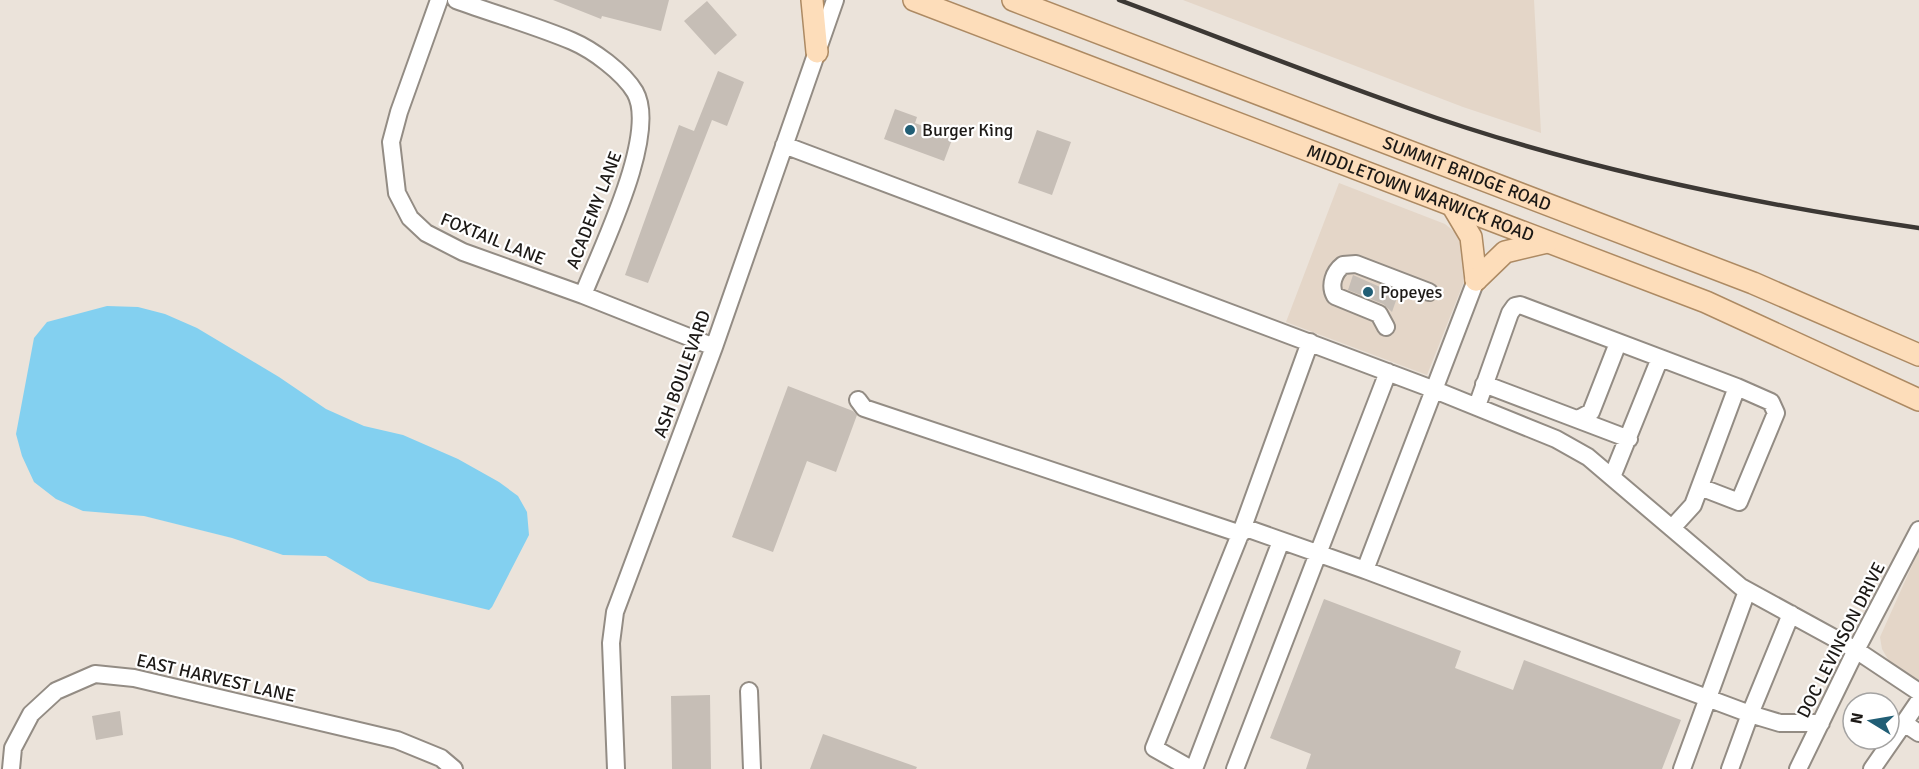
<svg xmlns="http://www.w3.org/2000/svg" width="1919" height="769" font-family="Signika,sans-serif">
	<rect width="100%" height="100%" fill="#ebe3da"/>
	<path fill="#e4d6c8" d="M1183 0H1534L1541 133 1463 107Z
		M1339 183 1445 224 1462 238 1467 274 1427 375 1286 322Z
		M1919 550V680L1889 661 1882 649 1880 637Z"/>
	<path fill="#83d0f0" d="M107 306 138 307 165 314 197 328 279 377 326 409 364 426 403 435 458 459 499 482 518 496 527 512 529 535 492 607 489 610 369 581 326 556 283 555 232 538 144 516 83 511 56 499 34 482 22 456 16 434 34 338 47 322Z"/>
	<path fill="#c6beb6" d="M553 0H669L661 31 602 16 601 19Z
		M707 1 737 35 715 55 684 21Z
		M718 71 744 82 727 126 712 120 648 283 625 275 679 125 694 131Z
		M895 109 917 117 915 123 953 137 944 161 884 139Z
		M1037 130 1071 142 1052 195 1018 183Z
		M1353 275 1398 295 1392 312 1383 304 1348 290Z
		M788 386 853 411 857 415 836 472 807 461 773 552 732 537Z
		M1324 599 1461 651 1455 668 1513 690 1524 660 1681 720 1662 769H1306L1311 754 1270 738Z
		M710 695 711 769H672L671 696Z
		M120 711 123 735 96 740 92 716Z
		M823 734 917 767 916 769H810Z"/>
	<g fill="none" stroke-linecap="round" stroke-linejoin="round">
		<defs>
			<path id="minor" d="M439 0 399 112 391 142 397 193 410 218 426 233 463 252 583 295 714 347
				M456 0C494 14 534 25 572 41 593 50 623 72 635 92 659 134 600 251 583 295
				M784 145 1435 390 1556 439 1588 457 1741 587 1856 650 1919 692
				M1476 280 1365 570 1750 714 1791 614
				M1386 327 1379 314 1335 296C1329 285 1334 272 1343 265L1356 264 1429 292
				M1310 342 1243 527 1365 570
				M1484 384 1629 439
				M858 400 864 408 1241 534
				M1477 406 1510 313 1515 306 1520 305 1737 387
				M1578 419 1591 412 1618 343
				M1612 477 1660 358
				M1672 528 1693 505 1737 387 1771 402 1776 413 1739 502 1700 487
				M749 691 752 769
				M1904 723 1919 701
				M11 769 13 748 31 714 56 691 95 674 134 678 397 740 441 758 454 769
				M616 769 611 643 615 612 714 347 835 0
				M1191 769 1154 748 1243 527
				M1194 769 1281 541
				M1235 769 1388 372
				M1682 769 1747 591
				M1730 769 1750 714 1780 723H1821
				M1798 769 1856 650 1919 530
				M1872 769 1904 723 1919 733"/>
			<g id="major">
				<path d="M812 0 817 52"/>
				<path id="s1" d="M914 0 1706 302 1919 400"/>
				<path id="s2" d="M1013 0 1753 283 1919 355"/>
				<path d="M1452 205 1471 237 1476 280"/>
				<path d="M1476 280 1505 252 1547 242"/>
			</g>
		</defs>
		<use href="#minor" stroke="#938c84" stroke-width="20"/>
		<use href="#major" stroke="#ad8a63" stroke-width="24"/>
		<use href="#minor" stroke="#fff" stroke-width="16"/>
		<use href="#major" stroke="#fdddba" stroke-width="21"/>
		<path stroke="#3c3834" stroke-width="4.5" d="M1119 0C1216 36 1311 74 1408 108 1573 167 1746 203 1919 228"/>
	</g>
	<g fill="#215e75" stroke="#fff" stroke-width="2">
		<circle cx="910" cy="130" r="6"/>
		<circle cx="1368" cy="292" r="6"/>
	</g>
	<g text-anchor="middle" stroke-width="4.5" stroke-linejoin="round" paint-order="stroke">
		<g font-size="18" fill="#1c1916" stroke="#fff" text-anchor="start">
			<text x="922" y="136">Burger King</text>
			<text x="1380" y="298">Popeyes</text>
		</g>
		<g font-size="18" fill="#1c1916" stroke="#fff">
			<text dy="6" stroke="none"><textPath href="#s2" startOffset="486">SUMMIT BRIDGE ROAD</textPath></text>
			<text dy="6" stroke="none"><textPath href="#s1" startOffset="542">MIDDLETOWN WARWICK ROAD</textPath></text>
			<text transform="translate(594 210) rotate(-69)" y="6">ACADEMY LANE</text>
			<text transform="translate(493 239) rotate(22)" y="6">FOXTAIL LANE</text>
			<text transform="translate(682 374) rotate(-70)" y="6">ASH BOULEVARD</text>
			<text transform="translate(1841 640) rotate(-63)" y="6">DOC LEVINSON DRIVE</text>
			<text transform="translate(216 678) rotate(13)" y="6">EAST HARVEST LANE</text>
		</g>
	</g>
	<g transform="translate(1871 721) rotate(281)"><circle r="28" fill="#ffffff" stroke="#a4a3a2" stroke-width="1.5"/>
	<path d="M0-4.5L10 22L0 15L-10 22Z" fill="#215e75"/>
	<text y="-9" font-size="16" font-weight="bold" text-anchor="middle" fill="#1c1916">N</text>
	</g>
</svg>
